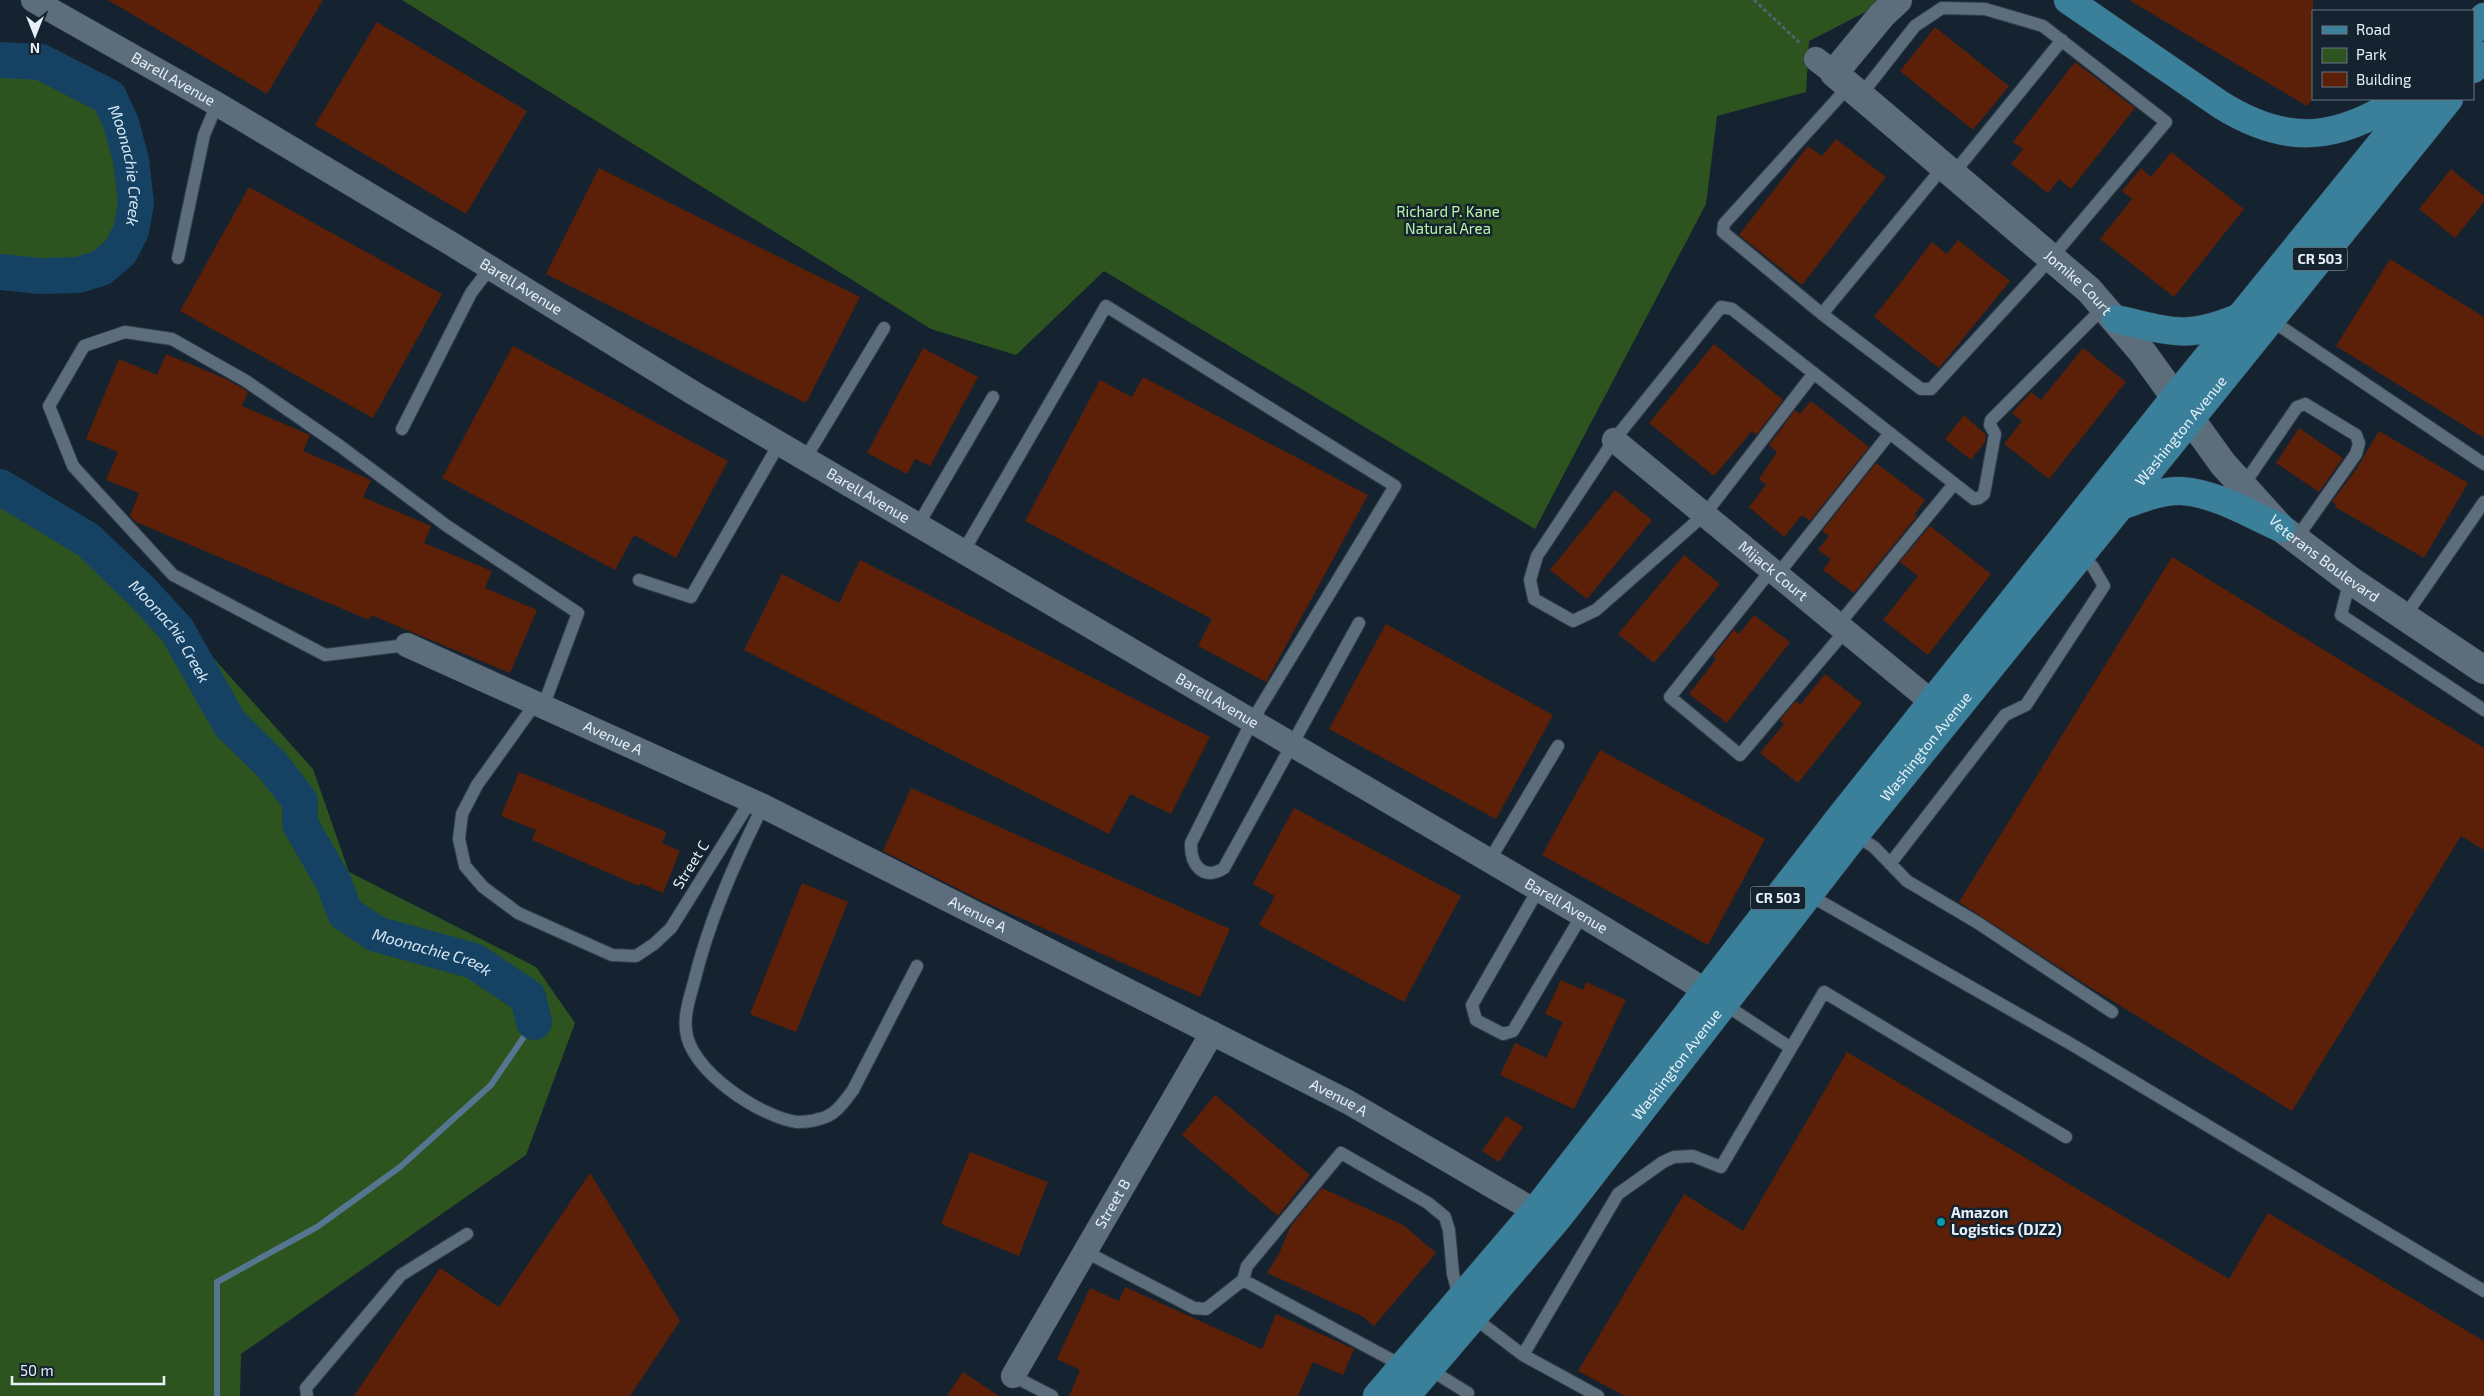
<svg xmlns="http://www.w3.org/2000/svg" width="2484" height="1396" font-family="'Exo 2',sans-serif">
	<rect width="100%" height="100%" fill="#152330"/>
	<path fill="#2d541e" d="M402 0H1889L1809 41 1806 92 1717 116 1706 204 1535 529 1104 271 1016 355 931 329Z
		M0 60C13 60 29 59 42 62 53 66 102 90 109 98 118 108 122 127 126 140 136 180 146 244 101 268 85 277 55 278 38 276 26 274 12 269 0 272Z
		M0 487 88 540 117 568 154 592 313 769 349 872 536 967 575 1023 526 1155 241 1354 240 1396H0Z"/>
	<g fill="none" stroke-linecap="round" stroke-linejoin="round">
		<path stroke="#547690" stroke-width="6" d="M217 1396V1282L317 1227 400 1167 491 1085 534 1022"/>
		<g stroke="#154263" stroke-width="36">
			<path id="s1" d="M0 60 41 62 109 97 121 123 131 160 136 203 131 231 120 252 101 268 78 275 40 276 0 272"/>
			<path id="s2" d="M0 487 88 540 142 592 177 630 230 724 271 764 300 801V824L334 883 345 913 376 934 474 961 528 997 534 1022"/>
		</g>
	</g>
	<path fill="#5b2007" d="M108 0H323L267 94Z
		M2129 0H2313V98L2307 106Z
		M377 22 527 111 466 214 315 125Z
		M1935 27 2009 86 1973 130 1900 71Z
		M2075 62 2135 108 2071 189 2059 179 2048 193 2011 164 2023 149 2013 142Z
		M1836 139 1886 177 1802 285 1739 235 1808 146 1822 156Z
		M2171 152 2244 209 2174 297 2100 239 2132 199 2122 191 2141 168 2151 177Z
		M599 168 860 297 806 403 546 274Z
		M2451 169 2484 196V202L2455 238 2419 209Z
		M249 187 442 294 373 418 180 311Z
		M1958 240 2010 281 1939 368 1874 317 1932 242 1947 254Z
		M2390 259 2484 317V438L2336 346Z
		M1714 344 1783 400 1756 435 1752 431 1714 476 1649 423Z
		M513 346 728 461 676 558 634 535 615 570 442 478Z
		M923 348 978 377 930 466 915 459 907 474 867 453Z
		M2083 348 2126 382 2049 479 2004 444 2022 421 2012 413 2031 392 2041 400Z
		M166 354 226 379 242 388 248 392 242 406 310 435 303 451 371 480 363 497 431 526 424 543 492 571 485 588 537 610 510 673 371 615 369 620 136 522 130 516 139 493 106 480 118 452 86 439 119 359 157 375Z
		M1143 377 1368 495 1266 682 1198 646 1212 619 1025 521 1100 380 1132 397Z
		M1811 401 1869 447 1810 521 1802 515 1784 537 1749 507 1766 485 1759 479 1777 452 1769 445 1795 410 1800 414Z
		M1964 415 1986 435 1985 442 1971 460 1945 439Z
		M2299 428 2343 458 2319 492 2276 463Z
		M2379 431 2468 483 2424 558 2335 507 2336 504 2332 502 2357 468Z
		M1876 463 1925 500 1915 514 1917 516 1854 593 1823 570 1831 559 1818 550 1829 536 1822 531Z
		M1615 490 1652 520 1587 599 1550 570Z
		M1930 526 1991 574 1928 655 1883 620 1918 576 1900 562Z
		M1684 555 1720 584 1654 663 1618 634Z
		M2172 557 2484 748V850L2461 836 2292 1111 2085 984 1959 902Z
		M860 560 1210 737 1171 814 1130 794 1109 834 744 650 782 574 839 603Z
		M1754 615 1790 642 1727 723 1689 694 1716 659 1713 656 1734 630 1739 634Z
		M1386 624 1553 715 1496 819 1329 729Z
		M1825 674 1862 703 1798 783 1760 753 1784 724 1780 720 1796 701 1800 705Z
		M1600 750 1765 839 1708 945 1542 855Z
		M519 772 667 832 662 843 680 851 663 893 640 883 639 886 532 840 536 830 501 816Z
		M911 788 1230 929 1200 997 984 902 883 851Z
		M1294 808 1461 896 1404 1002 1259 925 1275 896 1253 884Z
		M802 883 848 902 796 1032 750 1014Z
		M1561 980 1583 990 1586 982 1626 1000 1574 1109 1500 1075 1515 1043 1546 1058 1563 1022 1545 1014Z
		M1847 1052 2229 1279 2268 1213 2484 1341V1396H1625L1578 1371 1684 1194 1743 1231Z
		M1215 1095 1310 1175 1278 1216 1182 1135Z
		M1506 1116 1523 1127 1499 1162 1482 1151Z
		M970 1152 1048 1182 1019 1256 941 1224Z
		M590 1173 680 1321 630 1396H354L440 1268 499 1307Z
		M1322 1188 1403 1225 1436 1253 1374 1326 1362 1316 1267 1273 1279 1254 1290 1227Z
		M1125 1287 1262 1349 1276 1314 1354 1349 1343 1375 1313 1362 1298 1396H1069L1080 1370 1057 1359 1090 1288 1119 1301Z
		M963 1372 999 1396H947Z"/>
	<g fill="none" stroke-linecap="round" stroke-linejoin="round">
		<defs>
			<path id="lane" d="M1849 86 1724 224 1723 232 1822 314 1921 389H1931L2052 257 2166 122 2043 26 1985 9 1942 8 1915 26 1860 96
				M1953 174 2062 40
				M178 258 204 135 217 104
				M1822 314 1944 166
				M2271 320 2484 464
				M1814 373 1705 514 1596 610 1573 621 1534 599 1530 580 1537 556 1614 440 1721 307 1732 309C1812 372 1893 436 1974 499L1979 498 1984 494 1995 434 1990 425 1991 420 2104 307
				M402 429 471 293 490 268
				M805 459 884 328
				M2242 487 2297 407 2305 404 2356 435 2359 443 2356 454 2296 539
				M918 525 993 397
				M963 552 1106 306 1395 486 1252 721 1191 843C1190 864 1203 882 1224 868L1359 623
				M1772 569 1670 697 1740 755 1846 630
				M1778 574 1890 433
				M639 580 691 597 779 444
				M2350 580 2341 615 2484 710
				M2405 616 2484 502
				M1839 624 1954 484
				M407 645 325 655 173 575 73 466 49 406 84 346 125 332 172 339 246 381 340 446 447 526 578 613 543 707
				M535 704 477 785 462 814 459 839 465 866 483 887 518 913 612 955 636 956 654 944 671 928 751 800
				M763 806C735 862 709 920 694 982 690 997 684 1014 686 1030 689 1070 760 1117 797 1122 803 1122 813 1121 819 1119 835 1116 844 1102 853 1090L917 966
				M1855 835 1874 847 1907 881 1978 923 2112 1012
				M1489 861 1558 746
				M1890 864 2005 715 2026 705 2104 586 2093 567 2080 555
				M1538 890 1472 1005 1476 1020 1503 1034 1513 1031 1582 915
				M1809 895 2071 1044 2484 1291
				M1724 1004 1791 1048
				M1086 1252 1194 1308 1206 1309 1243 1280
				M1473 1317 1523 1355 1618 1194 1663 1162 1674 1157 1693 1156 1721 1167 1824 992 2066 1137
				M1523 1355 1598 1396
				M1403 1366 1243 1280 1247 1266 1341 1153 1428 1203 1445 1217 1449 1230 1453 1274 1459 1297
				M1429 1369 1468 1393
				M1013 1376 1052 1396
				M307 1396 306 1388 401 1275 467 1234"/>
			<g id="street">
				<path id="s3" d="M33 0 217 104 450 243 695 394 1582 915 1705 990"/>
				<path d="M1816 59 1834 73"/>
				<path id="s4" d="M1614 440 1933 703"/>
				<path id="s5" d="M407 645 763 806 1348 1102 1535 1211"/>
				<path id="s6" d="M1013 1376 1212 1033"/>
			</g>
			<g id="secondary">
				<path id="s7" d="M1898 0 1882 15 1834 73 2089 290 2143 353 2223 464 2281 528 2350 580 2484 670"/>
			</g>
			<g id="primary">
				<path d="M2068 0 2221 105C2287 146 2337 141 2401 99"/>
				<path d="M2473 31 2484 17"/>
				<path d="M2473 69 2484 56"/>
				<path d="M2116 319C2170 331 2185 340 2238 318"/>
				<path d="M2118 507C2138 500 2160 490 2181 491 2216 493 2251 515 2281 528"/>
				<path d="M1377 1396 1535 1211 1841 816 2175 397 2417 99"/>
				<path id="s8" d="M1406 1396 1558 1218 1855 835 2449 99"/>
			</g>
		</defs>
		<use href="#lane" stroke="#343e4a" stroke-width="14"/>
		<use href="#street" stroke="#343e4a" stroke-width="25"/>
		<use href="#secondary" stroke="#343e4a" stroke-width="29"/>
		<use href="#primary" stroke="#343e4a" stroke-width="29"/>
		<path stroke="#55616d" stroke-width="3" stroke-dasharray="4 2.5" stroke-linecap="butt" d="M1754 0 1801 44"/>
		<use href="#lane" stroke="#5c6d7c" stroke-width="12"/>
		<use href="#street" stroke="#5c6d7c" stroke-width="24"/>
		<use href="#secondary" stroke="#5c6d7c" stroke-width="28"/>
		<use href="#primary" stroke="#3a809b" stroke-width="28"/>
	</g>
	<circle fill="#0f9aa8" stroke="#152330" stroke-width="2" cx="1941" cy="1222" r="5"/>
	<g text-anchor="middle" stroke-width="5" stroke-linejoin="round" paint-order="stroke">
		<g fill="#152330" stroke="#a8b2bd" stroke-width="1">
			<rect x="2292.5" y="247.5" width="55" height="23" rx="4"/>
			<rect x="1750.5" y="886.5" width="55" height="23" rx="4"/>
		</g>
		<g font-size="14" font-weight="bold" fill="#e7f0f9">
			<text x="2320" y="264">CR 503</text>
			<text x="1778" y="903">CR 503</text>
		</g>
		<g font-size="15" fill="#e7f0f9" stroke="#152330">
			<text dy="5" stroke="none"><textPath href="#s3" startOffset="161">Barell Avenue</textPath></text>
			<text dy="5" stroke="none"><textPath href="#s7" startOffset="419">Jomike Court</textPath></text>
			<text dy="5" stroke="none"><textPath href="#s3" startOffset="566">Barell Avenue</textPath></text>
			<text dy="5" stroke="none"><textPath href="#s8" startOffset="1238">Washington Avenue</textPath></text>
			<text dy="5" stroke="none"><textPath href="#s3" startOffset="971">Barell Avenue</textPath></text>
			<text dy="5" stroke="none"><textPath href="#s7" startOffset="791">Veterans Boulevard</textPath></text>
			<text dy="5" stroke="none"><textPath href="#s4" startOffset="206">Mijack Court</textPath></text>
			<text dy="5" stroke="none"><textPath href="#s3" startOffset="1376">Barell Avenue</textPath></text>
			<text dy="5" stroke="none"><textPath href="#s5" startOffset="226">Avenue A</textPath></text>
			<text dy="5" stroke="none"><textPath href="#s8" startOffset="832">Washington Avenue</textPath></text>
			<text transform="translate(691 865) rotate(-58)" y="5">Street C</text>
			<text dy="5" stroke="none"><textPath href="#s3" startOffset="1781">Barell Avenue</textPath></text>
			<text dy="5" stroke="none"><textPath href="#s5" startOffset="631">Avenue A</textPath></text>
			<text dy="5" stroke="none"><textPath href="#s8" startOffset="428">Washington Avenue</textPath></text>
			<text dy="5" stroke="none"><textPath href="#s5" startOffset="1036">Avenue A</textPath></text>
			<text dy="5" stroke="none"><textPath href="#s6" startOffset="199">Street B</textPath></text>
		</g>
		<g font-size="15" fill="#bbf7a6" stroke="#152330">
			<text x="1448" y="217">Richard P. Kane<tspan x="1448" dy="17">Natural Area</tspan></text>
		</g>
		<g font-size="15" font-weight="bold" fill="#e7f0f9" stroke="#152330" text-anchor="start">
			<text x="1951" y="1218">Amazon<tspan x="1951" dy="17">Logistics (DJZ2)</tspan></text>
		</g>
		<g font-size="16" font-style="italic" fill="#d5e5f2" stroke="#152330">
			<text dy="6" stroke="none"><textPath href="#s1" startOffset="189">Moonachie Creek</textPath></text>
			<text dy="6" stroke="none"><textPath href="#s2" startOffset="226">Moonachie Creek</textPath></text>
			<text dy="6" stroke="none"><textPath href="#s2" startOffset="661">Moonachie Creek</textPath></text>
		</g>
	</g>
	<rect x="2312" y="10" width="162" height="90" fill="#152330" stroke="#697580"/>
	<rect x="2322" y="26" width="25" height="8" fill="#3a809b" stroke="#697580"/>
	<text x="2356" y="35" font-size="15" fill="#e7f0f9">Road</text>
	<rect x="2322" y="48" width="25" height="15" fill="#2d541e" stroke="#697580"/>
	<text x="2356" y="60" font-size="15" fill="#e7f0f9">Park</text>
	<rect x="2322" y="72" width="25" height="15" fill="#5b2007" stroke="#697580"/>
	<text x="2356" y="85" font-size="15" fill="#e7f0f9">Building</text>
	<g transform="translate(35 35) rotate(180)" stroke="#152330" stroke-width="4" paint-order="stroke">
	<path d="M0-4L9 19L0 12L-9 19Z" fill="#e7f0f9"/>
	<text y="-8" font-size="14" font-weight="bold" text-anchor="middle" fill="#e7f0f9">N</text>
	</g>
	<path d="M12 1376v8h152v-8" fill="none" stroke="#e7f0f9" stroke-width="2.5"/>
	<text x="20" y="1376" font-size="15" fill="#e7f0f9" stroke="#152330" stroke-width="4" paint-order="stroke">50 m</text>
</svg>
